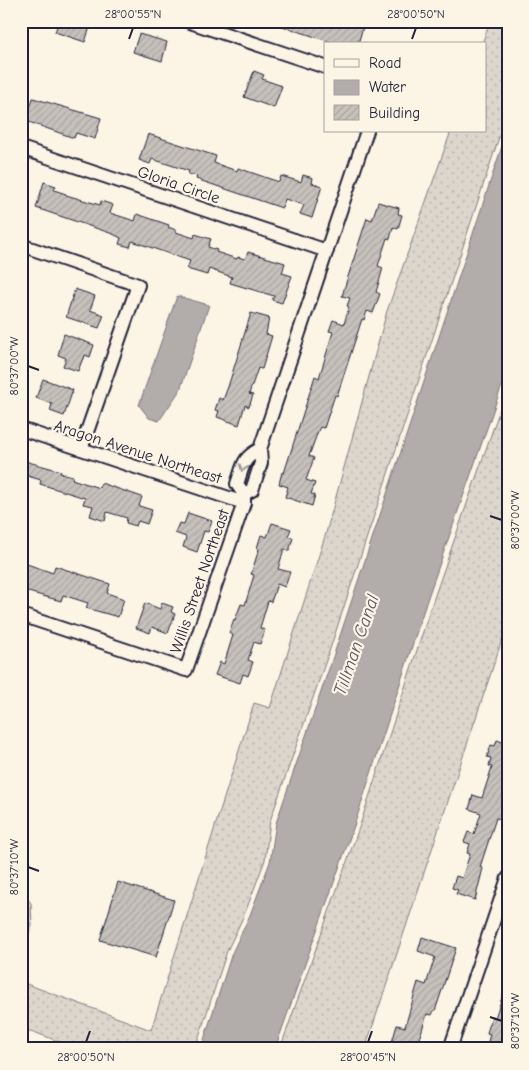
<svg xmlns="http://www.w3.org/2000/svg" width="529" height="1070" font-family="'Comic Neue',sans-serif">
	<defs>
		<pattern id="grass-dots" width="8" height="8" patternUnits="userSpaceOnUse" patternTransform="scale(1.25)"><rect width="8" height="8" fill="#dcd6cc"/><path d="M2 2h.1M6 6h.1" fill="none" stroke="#bcb7b0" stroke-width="1.8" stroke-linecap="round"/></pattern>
		<pattern id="forest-firs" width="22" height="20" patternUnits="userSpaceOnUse" patternTransform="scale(1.25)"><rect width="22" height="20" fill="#dcd6cc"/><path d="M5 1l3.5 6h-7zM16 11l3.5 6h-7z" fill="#bcb7b0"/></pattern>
		<pattern id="building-hatch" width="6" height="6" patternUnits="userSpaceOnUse" patternTransform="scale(1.25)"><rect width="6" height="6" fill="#c6c1bb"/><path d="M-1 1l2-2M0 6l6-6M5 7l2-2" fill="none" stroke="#aaa6a2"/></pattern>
	</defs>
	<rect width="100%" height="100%" fill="#fcf5e5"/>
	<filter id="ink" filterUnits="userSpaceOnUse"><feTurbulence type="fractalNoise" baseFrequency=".02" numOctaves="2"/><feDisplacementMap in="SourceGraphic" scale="10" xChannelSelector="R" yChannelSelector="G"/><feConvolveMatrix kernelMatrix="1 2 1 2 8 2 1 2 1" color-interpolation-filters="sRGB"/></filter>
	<g filter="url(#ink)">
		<path fill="url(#grass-dots)" stroke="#7f7c84" d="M490 21H508V110L329 652 270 821 265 860 245 913 227 951 195 1049H79L31 1031H24L21 1040V982L151 1030 254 703 270 708 326 533 387 311 451 131H485V44H482Z
			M508 386V622L365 1049H280L360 825 433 601Z"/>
		<path fill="url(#forest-firs)" stroke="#7f7c84" d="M21 891 31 903 32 926 21 954Z"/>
		<path fill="#b2adab" stroke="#78757e" d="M508 128V368L427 600 355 823 275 1049H201L232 953 250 915 270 862 276 823 334 654Z
			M177 296 209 305 180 390 159 421 149 418 139 405Z"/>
		<path fill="url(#building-hatch)" stroke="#22223b" d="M59 21H92L85 42 55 32Z
			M274 21H346L353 24 354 21H363L362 27H363L358 44H337L273 23Z
			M139 34 167 42 162 61 133 52Z
			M254 71 264 75 262 79 282 86 274 108 244 97Z
			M33 98 101 118 95 139 76 133 74 138 26 121Z
			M148 134 216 156 214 163 237 171 238 168 279 182 281 176 301 182 303 175 313 178 312 183 322 186 312 218 300 214 304 205 285 199 282 208 196 179 197 176 188 174 189 171 152 159 150 164 139 160Z
			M44 182 56 186 54 190 66 194V195L100 205 101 201 113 205 110 213 135 221 137 214 169 225 168 227 176 230V232L194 238 195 234 211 239 208 247 217 250 216 252 237 259 238 257 245 259 248 252 285 263 282 273 292 276 282 303 272 300 274 296 230 283 232 277 209 269 207 275 187 269 190 261 132 241 130 247 119 244 121 238 113 234 36 208Z
			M378 202 399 208 398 214 402 215 398 229 393 227 390 239 387 238 378 266 383 268 376 292 380 294 373 313 367 311 364 320 362 319 337 396 335 395 324 428 320 427 318 431 309 456 314 458 306 480 315 483 311 494 315 495 312 506 285 497 288 487 279 484 282 472 284 473 315 376 319 378 333 332 329 331 333 320 344 324 349 307 347 306 350 298 342 296 345 286 367 218 372 220Z
			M75 289 95 296 90 310 104 315 99 328 66 317Z
			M251 313 269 318 266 334 272 336 262 369 258 368 249 394 253 395 249 407 245 405 239 425 217 417 219 411 215 410 219 398 223 400 228 387Z
			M64 334 94 345 90 357 85 355 84 359 83 358 78 371 63 366 66 358 58 355Z
			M43 379 73 390 64 416 50 411 52 404 36 398Z
			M21 460 61 471 60 473 73 476 72 479 99 488 101 483 142 497 139 506 152 510 147 524 138 521 136 526 126 523 127 518 107 512 105 521 90 516 93 506 83 504 85 498 40 484 41 480 21 474Z
			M188 513 212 521 208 532 204 531 197 552 183 547 186 537 175 533 179 523 184 524Z
			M272 523 291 529 288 536 293 538 289 551 284 549 278 569 290 572 285 587 277 584 271 602 268 601 260 628 265 630 260 644 254 642 248 660 253 662 248 676 243 674 240 683 215 675 220 662 224 664 233 635 229 633 234 619 235 620 241 604 245 605 254 575 251 574 259 549 257 548 261 535 267 537Z
			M24 563 53 573 55 566 110 584 107 593 124 599 118 617 86 608 88 603 63 595 61 601 21 590V570Z
			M145 603 160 609 162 603 173 607 171 612 175 614 168 633 152 627 150 633 136 628Z
			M497 740 508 744V767L502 785 507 787 501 804 506 806 501 819 496 818 480 867 483 868 475 900 456 894 458 890 452 888 456 876 462 878 470 854 467 853 470 844 464 842 468 832 474 834 481 813 469 809 473 795 482 798 492 767 489 766 491 758 487 757 491 745 495 746Z
			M118 882 174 900 156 957 100 940Z
			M422 937 456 948 435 1011 434 1010 432 1015 427 1014 416 1049H390L397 1025 405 1027 418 982 426 985 435 957 418 951Z
			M506 986H508V1039L503 1038 499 1049H486L490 1034 487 1033 492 1016 495 1018Z"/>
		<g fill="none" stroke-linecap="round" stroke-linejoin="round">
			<defs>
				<path id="minor" d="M187 21 325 67
					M21 148 327 251
					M21 245 138 285 81 449
					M21 429 244 503
					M244 494 252 490 261 463 260 449 367 131
					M21 615 186 670 244 503V494L237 484C244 464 242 459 260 449
					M450 1049 508 878"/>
			</defs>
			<use href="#minor" stroke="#22223b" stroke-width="16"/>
			<use href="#minor" stroke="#fcf5e5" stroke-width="12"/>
		</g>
		<defs><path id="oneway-chevron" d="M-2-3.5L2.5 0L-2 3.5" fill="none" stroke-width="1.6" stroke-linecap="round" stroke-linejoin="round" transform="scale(1.25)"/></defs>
		<use stroke="#9a9698" href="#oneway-chevron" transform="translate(243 468) rotate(109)"/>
	</g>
	<path fill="none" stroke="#22223b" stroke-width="2" d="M129 39 133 28M412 39 416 28M28 366 39 370M490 516 502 520M28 867 39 871M490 1017 502 1021M86 1042 90 1031M368 1042 372 1031"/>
	<g text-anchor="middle" stroke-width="4.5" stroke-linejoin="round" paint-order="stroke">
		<g font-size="16" fill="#22223b" stroke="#fcf5e5">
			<text transform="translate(179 184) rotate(19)" y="6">Gloria Circle</text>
			<text transform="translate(138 451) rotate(18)" y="6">Aragon Avenue Northeast</text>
			<text transform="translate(199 581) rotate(-71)" y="6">Willis Street Northeast</text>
		</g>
		<g font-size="18" font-style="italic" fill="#545362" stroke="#fcf5e5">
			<text transform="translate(356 645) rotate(-71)" y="6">Tillman Canal</text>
		</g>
	</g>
	<rect width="529" height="1070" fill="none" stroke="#fcf5e5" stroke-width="55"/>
	<rect x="324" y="42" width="162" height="90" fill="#fcf5e5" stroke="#a5a1a1"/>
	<rect x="334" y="59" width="25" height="8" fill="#fcf5e5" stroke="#a5a1a1"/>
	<text x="369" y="68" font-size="15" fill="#22223b">Road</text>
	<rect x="334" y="80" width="25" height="15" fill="#b2adab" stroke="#a5a1a1"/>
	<text x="369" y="92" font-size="15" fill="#22223b">Water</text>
	<rect x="334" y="105" width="25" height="15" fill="url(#building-hatch)" stroke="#a5a1a1"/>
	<text x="369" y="118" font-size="15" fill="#22223b">Building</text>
	<rect x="28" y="28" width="474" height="1014" fill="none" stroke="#22223b" stroke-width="2"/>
	<g font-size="12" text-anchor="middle" fill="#22223b">
		<text x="133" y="18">28°00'55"N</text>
		<text x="416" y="18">28°00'50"N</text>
		<text transform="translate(14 366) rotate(-90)" y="4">80°37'00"W</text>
		<text transform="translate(515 520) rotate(-90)" y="4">80°37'00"W</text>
		<text transform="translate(14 867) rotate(-90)" y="4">80°37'10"W</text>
		<text transform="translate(515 1021) rotate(-90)" y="4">80°37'10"W</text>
		<text x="86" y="1061">28°00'50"N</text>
		<text x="368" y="1061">28°00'45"N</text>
	</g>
</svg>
